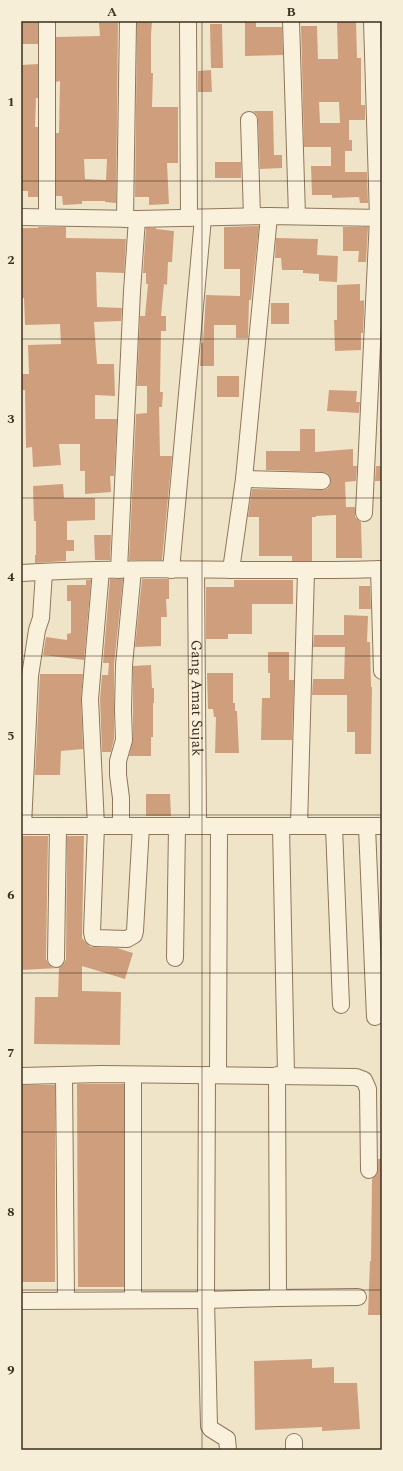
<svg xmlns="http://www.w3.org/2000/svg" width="403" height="1471" font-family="Spectral,serif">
	<rect width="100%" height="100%" fill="#f0e4c8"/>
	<path fill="#cf9f7d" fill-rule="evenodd" d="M21 21H38V44H21Z
		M137 21H152L151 35V73H153L152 107H178V163H167L169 204 149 205V197H135Z
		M337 21H356L357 58H361V105H365V120H349V140H352V151H345V172H367L368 203H360L359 197 332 198V195H312L311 166H331V147H304L301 26H317L318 59H338ZM319 102H339L340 123H320Z
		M245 22H256V27H282L283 55 245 56Z
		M99 23H118L116 203 105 202V201H82V204L63 205 62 196H56V133H59L60 81 56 82V37L100 36ZM84 159H107L106 180 85 179Z
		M210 24H222L223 68H211Z
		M38 64V98H36L35 127H38V197H28V191H21V65Z
		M211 70 212 92H198V71Z
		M253 111H273L274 155H282V168L260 169 258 120 257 115Z
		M215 162H241V178H215Z
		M259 226 251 300H249L248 338H236V325H214V366H200L201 343H203L206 295 240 296V269H224V227Z
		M38 227H66V238L126 239 124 273 96 272 97 307 122 308 121 321 94 322 97 364H114L115 396 95 395V419H117L114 476H110L111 492 85 494V471H80V444H59L61 465 33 467 32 447 26 448 25 390H22V374H29L28 345 61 344 60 324 25 325 24 298H21V228H38Z
		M343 227H368L366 262H358L359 251H343Z
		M146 228H156V229L174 231 172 262H168L167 285 164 284 161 316H166V331H161L160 392H163L162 407H159L160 456H172L162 560H129L136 414 147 413V386H137L140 316H145L148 284H146V273H143Z
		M276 238 318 239 317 255 338 256 337 282 319 281V274L303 273V270H282L281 258H275Z
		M360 284V301L364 300V310L363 333H361V350L335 351 334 320H337V285Z
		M271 303H289V324H271Z
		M217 376H239V397H217Z
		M329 390 357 391 356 402H360L359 413 327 411Z
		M300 429H315V452L353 449V466H357L356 481 345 482 346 507H355V517L361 522 362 558H336V515L316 516V517H312V561H292V556H259V517H248L252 489 322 490 327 489 330 486 331 482 330 477 327 473 323 472 266 470V451H300Z
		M376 466H382V481H375Z
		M63 484 64 498H95V520L67 521V540H74V551H66V561L35 563V555H36V521H34L33 486Z
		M94 535H111L110 560H95Z
		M110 579H123L114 665V739L111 752H102L100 699 102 675H108L109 663H103Z
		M142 579H169V599H166L167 617H161V646L135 647Z
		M86 580H91L84 660 43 655 46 637 67 640V634L71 633V601H67V585H86Z
		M234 580H293V604H252V634H228V639H206V587H234Z
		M359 586H370L371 609H359Z
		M344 615 368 616 367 642H370L371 687H372L371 754H355V732H347V695H312L313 679H344L345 647H313L314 635H344Z
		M268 652H289V680H294L292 740H261L262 698H270V673H268Z
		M151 665 152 688H154V703H153V737H151V756H129L133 740V666Z
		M207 673H233V703H235V711H237L239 753H215L216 717H214L213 709H208Z
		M40 674H83L81 699 83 749 61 751 60 775H35Z
		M146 794H170L171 816H146Z
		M21 836H48L46 959 48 963 51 967 56 968 60 967 64 964 66 959 67 836H84L82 938 86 943 91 947 117 948 133 953 125 979 82 966V991L121 992 120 1045 34 1044 35 997H58L59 968 21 970Z
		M77 1084H124V1287H78Z
		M21 1085H55V1282H21Z
		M378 1159H382V1315H368L370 1261H371L372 1179 377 1174Z
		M312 1359V1368L334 1367V1383H357L360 1429 322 1431V1427L255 1430 254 1361Z"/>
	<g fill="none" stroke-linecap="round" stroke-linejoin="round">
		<defs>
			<g id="minor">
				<path d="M188 21 189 218"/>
				<path d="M291 21 297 216"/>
				<path d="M249 120 252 216"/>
				<path d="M21 217 137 219 269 216 382 218"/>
				<path d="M47 217V21"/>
				<path d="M125 219 128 21"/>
				<path d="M244 479 322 481"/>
				<path d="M364 513 378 218 372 21"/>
				<path d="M379 569 382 671"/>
				<path d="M101 570 90 699 96 826 92 932 93 937 95 938 127 939 134 935 135 931 141 826"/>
				<path d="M119 570 132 291 137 219"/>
				<path d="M171 570 203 218"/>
				<path d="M231 570 244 479 269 216"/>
				<path id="s1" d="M196 571 198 826"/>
				<path d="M21 573C141 565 262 573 382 569"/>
				<path d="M21 826H382"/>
				<path d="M23 826 30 676 37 630 41 618 44 572"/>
				<path d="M121 826V798L118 775V761L124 740 123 710 124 665 133 570"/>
				<path d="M281 826 286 1075"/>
				<path d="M299 826 306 571"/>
				<path d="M334 827 341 1005"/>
				<path d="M367 827 375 1017"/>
				<path d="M175 958 177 827"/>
				<path d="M56 959 58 826"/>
				<path d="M133 1075V1300"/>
				<path d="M207 1075 206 1300 209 1426 211 1429 227 1439 228 1450"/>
				<path d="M218 1075 219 827"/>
				<path d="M21 1076 101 1074 356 1077 364 1080 368 1089 369 1170"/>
				<path d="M64 1076 66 1300"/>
				<path d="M278 1298 358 1297"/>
				<path d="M21 1301 206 1300 278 1298 277 1075"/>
				<path d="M294 1450V1442"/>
			</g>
		</defs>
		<use href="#minor" stroke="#8d765c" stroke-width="18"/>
		<use href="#minor" stroke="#faf1dc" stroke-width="16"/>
	</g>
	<path fill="none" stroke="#3d2e20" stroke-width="1" stroke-opacity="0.55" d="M202 21V1450M21 181H382M21 339H382M21 498H382M21 656H382M21 815H382M21 973H382M21 1132H382M21 1290H382"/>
	<g text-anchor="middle" stroke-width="3" stroke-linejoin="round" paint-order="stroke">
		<g font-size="15" fill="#3d2e20" stroke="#f7eed8">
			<text dy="5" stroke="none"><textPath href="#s1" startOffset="127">Gang Amat Sujak</textPath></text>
		</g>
	</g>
	<rect width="403" height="1471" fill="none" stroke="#f7eed8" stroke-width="44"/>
	<rect x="22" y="22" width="359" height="1427" fill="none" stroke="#3d2e20" stroke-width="1.5"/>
	<g font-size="13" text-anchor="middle" font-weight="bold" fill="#3d2e20">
		<text x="112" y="16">A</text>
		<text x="291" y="16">B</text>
		<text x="11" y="106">1</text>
		<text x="11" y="264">2</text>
		<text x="11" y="423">3</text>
		<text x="11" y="581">4</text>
		<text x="11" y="740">5</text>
		<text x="11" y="899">6</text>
		<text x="11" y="1057">7</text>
		<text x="11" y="1216">8</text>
		<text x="11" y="1374">9</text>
	</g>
</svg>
